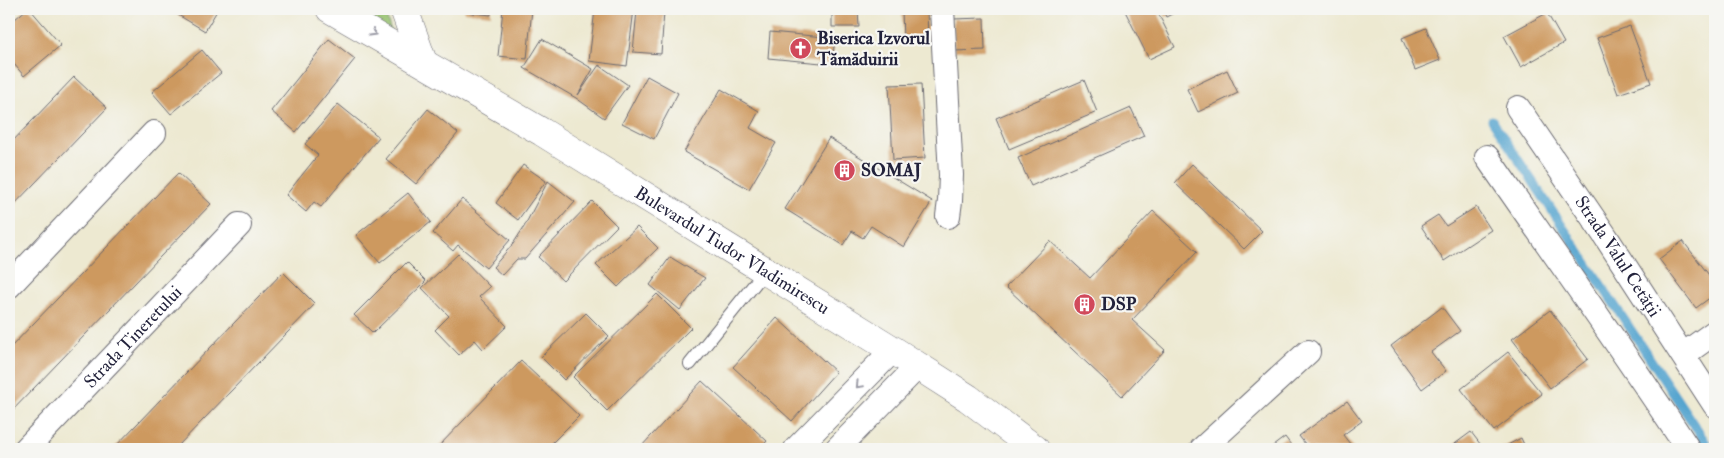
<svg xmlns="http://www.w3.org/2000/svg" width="1724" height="458" font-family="'IM FELL Double Pica',serif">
	<rect width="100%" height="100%" fill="#f6f6f2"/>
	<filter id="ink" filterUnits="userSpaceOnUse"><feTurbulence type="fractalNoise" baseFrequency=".02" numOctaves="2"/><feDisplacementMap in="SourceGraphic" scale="10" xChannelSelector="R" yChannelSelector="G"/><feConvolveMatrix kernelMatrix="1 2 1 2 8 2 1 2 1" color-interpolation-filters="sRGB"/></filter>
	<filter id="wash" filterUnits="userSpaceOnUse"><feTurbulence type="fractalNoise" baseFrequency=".0096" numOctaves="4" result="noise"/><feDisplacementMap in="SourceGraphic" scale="20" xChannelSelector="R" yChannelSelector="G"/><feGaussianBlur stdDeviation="1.12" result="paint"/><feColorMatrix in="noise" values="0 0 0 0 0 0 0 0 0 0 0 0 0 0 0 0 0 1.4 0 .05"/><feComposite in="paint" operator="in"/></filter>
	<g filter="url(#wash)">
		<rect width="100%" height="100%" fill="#ede9d1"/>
		<path fill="#97c26f" stroke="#5c7255" d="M356 9H384L392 34Z"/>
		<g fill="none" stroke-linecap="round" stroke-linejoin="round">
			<path stroke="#55a4cf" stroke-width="9" d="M1492 120 1710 449"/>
		</g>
		<g id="blocks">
			<path fill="#cd995f" d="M27 9H30L61 45 24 76 9 58V24Z
				M168 9H218L205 31Z
				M464 9H491V15L464 12Z
				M503 9H532L527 59 498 56Z
				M595 9H634L627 66 589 61Z
				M832 9H858L859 27H832Z
				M902 9H927L928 41 903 42Z
				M1124 9H1156L1175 47 1149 59Z
				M1162 9H1182L1166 17Z
				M637 10 664 12 661 54 633 52Z
				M1547 13 1564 43 1521 67 1504 36Z
				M984 18 985 50 954 51 953 19Z
				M1630 26 1651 83 1618 94 1597 38Z
				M1426 28 1440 60 1415 70 1402 38Z
				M770 32 835 38 832 64 768 58Z
				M329 39 355 59 296 132 271 111Z
				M542 39 593 69 578 95 599 65 628 85 604 118 576 98 524 68Z
				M202 50 221 73 171 114 152 92Z
				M1227 70 1238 93 1198 112 1187 89Z
				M647 76 678 93 654 139 622 123Z
				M74 77 107 108 9 210V145Z
				M1084 80 1097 112 1009 149 996 118Z
				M921 84 925 158 893 160 889 85Z
				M721 89 759 111 750 128 776 143 749 189 684 152Z
				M338 104 379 137 321 207 314 202 306 212 286 195 318 155 305 144Z
				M1131 108 1144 136 1031 186 1018 158Z
				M428 109 458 133 416 184 386 159Z
				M829 138 932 201 904 247 871 226 863 238 852 231 843 245 785 209Z
				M1192 164 1262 231 1244 249 1175 183Z
				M523 165 546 181 518 220 496 203Z
				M178 173 211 204 9 414V349Z
				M548 181 575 202 525 259H517L502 275 493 267 513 244 524 227Z
				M408 193 431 222 380 263 356 235Z
				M462 199 510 240 486 268 458 245 453 251 433 233Z
				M592 201 617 226 563 281 538 257Z
				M1476 207 1491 230 1444 261 1421 226 1438 215 1446 226Z
				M1153 211 1197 252 1132 320 1165 350 1122 396 1006 287 1050 241 1090 278Z
				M637 227 658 248 618 287 596 265Z
				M1683 241 1715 283V294L1696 308 1659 259Z
				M458 254 490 287 479 297 507 326 483 349 475 340 459 355 435 330 449 316 422 288Z
				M670 257 705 278 680 310 650 285Z
				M407 262 426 281 373 333 354 315Z
				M283 272 315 304 175 449H113Z
				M657 294 691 328 607 411 573 377Z
				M1442 307 1460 331 1431 352 1446 371 1422 389 1391 346Z
				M1550 310 1588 359 1550 388 1512 339Z
				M586 313 609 336 564 380 541 357Z
				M777 318 836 372 792 421 733 367Z
				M1508 352 1542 394 1494 431 1461 389Z
				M521 361 579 416 546 449H436Z
				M702 381 767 441 760 449H639Z
				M1347 401 1362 421 1343 435 1354 449H1309L1299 436Z
				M1471 432 1484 449H1448Z
				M1285 437 1294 449H1269Z
				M1521 438 1526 449H1503L1502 448Z"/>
		</g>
	</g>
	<g filter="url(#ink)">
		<use href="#blocks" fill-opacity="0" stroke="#696870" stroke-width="1"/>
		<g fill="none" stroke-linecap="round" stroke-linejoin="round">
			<defs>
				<path id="lane" d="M690 364 766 270"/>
				<g id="street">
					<path d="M942 9 951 175 950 201 948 216"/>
					<path id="s1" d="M1518 108 1604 234 1715 405"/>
					<path d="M1487 157C1554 254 1623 350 1688 449"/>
					<path d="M9 286 154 133"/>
					<path d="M1683 355 1715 332"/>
					<path id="s2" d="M26 449 239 225"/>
					<path d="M796 449 893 350"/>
					<path d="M837 449 918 366"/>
					<path d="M1202 449 1308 352"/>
				</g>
				<g id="secondary">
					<path id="s3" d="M330 9 542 132 893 350 968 398 1035 449"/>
					<path d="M404 9 423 62"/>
				</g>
			</defs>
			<use href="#lane" stroke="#696870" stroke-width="14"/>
			<use href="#street" stroke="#696870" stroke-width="26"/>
			<use href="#secondary" stroke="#696870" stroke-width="29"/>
			<use href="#lane" stroke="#fff" stroke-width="12"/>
			<use href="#street" stroke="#fff" stroke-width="24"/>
			<use href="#secondary" stroke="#fff" stroke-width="28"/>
		</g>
		<defs><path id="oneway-chevron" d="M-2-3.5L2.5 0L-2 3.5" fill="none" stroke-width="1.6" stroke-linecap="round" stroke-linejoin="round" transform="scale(1.25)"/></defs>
		<g stroke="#9c9ca7">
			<use href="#oneway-chevron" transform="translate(373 33) rotate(30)"/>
			<use href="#oneway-chevron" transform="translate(859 385) rotate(134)"/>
		</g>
	</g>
	<defs>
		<symbol id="church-disc" viewBox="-11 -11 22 22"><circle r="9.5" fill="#d1495b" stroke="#f6f6f2"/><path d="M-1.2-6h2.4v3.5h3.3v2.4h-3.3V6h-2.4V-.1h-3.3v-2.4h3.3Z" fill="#fff"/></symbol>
		<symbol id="building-disc" viewBox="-11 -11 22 22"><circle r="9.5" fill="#d1495b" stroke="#f6f6f2"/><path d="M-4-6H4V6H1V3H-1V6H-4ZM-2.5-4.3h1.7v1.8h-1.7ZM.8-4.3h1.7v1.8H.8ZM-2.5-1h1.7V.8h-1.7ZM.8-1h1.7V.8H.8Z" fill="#fff"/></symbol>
	</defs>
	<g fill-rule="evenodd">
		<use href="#church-disc" x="788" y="36" width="25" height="25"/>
		<use href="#building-disc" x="832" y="158" width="25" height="25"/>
		<use href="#building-disc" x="1072" y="292" width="25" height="25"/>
	</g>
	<g text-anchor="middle" stroke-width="4.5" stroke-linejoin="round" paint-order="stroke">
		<g font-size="18" font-weight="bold" fill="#22223b" stroke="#f6f6f2" text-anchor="start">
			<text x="817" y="44">Biserica Izvorul<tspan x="817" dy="21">Tămăduirii</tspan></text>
			<text x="861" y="176">SOMAJ</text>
			<text x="1101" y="310">DSP</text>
		</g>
		<g font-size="18" fill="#22223b" stroke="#f6f6f2">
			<text dy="6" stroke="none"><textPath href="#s3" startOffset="469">Bulevardul Tudor Vladimirescu</textPath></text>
			<text dy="6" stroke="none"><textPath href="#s1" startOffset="179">Strada Valul Cetății</textPath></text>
			<text dy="6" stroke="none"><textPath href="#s2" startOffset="155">Strada Tineretului</textPath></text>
		</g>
	</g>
	<rect width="1724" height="458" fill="none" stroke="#f6f6f2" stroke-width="30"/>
</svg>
